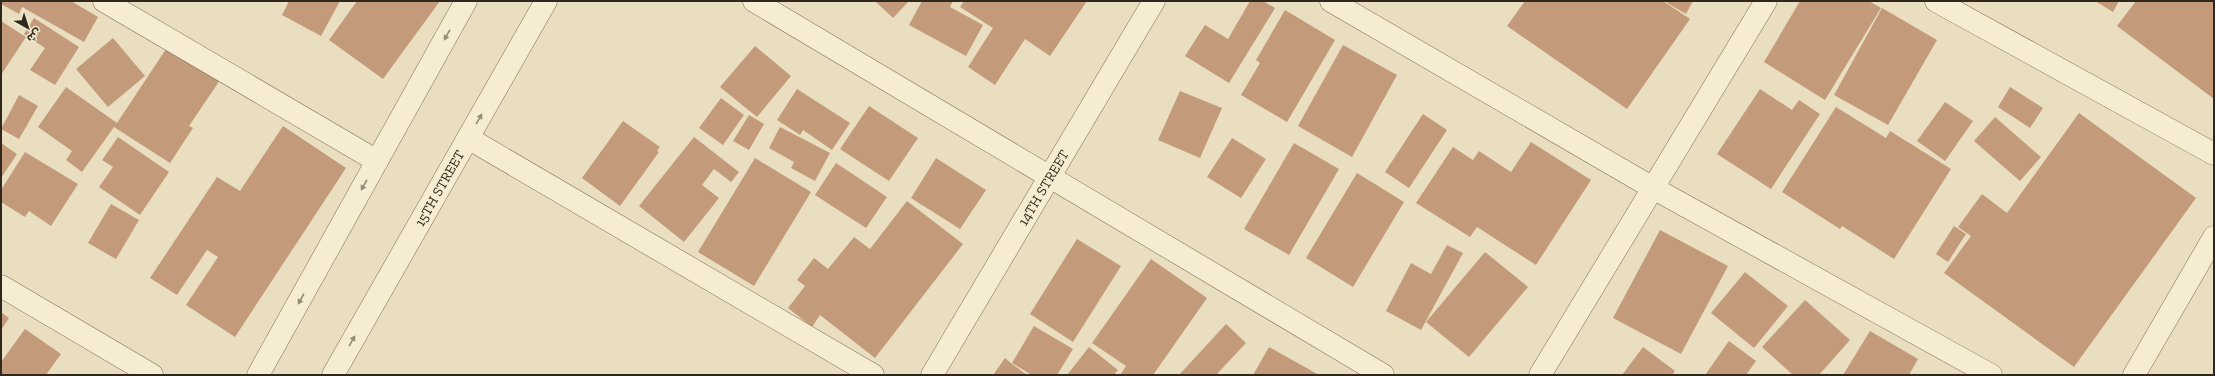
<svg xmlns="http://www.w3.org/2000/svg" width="2215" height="376" font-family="'Zilla Slab','Noto Sans Arabic',serif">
	<rect width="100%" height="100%" fill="#e9dec0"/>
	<path fill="#c39b7a" d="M1 1H71L98 17 84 42 22 7 19 14 1 4Z
		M289 1H340L321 36 282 15Z
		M357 1H440L383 79 329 40Z
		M875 1H909L893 18Z
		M922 1H953L950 7 983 25 966 56 909 25Z
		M964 1H1087L1050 56 1025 39 995 85 968 67 993 28 960 7Z
		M1250 1H1263L1275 8 1229 83 1185 56 1205 25 1228 39Z
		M1525 1H1663L1690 19 1627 109 1507 26Z
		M1668 1H1693L1686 14 1667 3Z
		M1800 1H1869L1881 8 1825 100 1764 62Z
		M2095 1H2119L2113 12Z
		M2136 1H2214V99L2117 26Z
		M1882 8 1937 40 1888 125 1834 95Z
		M1285 10 1335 40 1287 122 1241 95 1260 63 1256 60Z
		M34 18 79 47 55 85 30 70 45 48 24 34Z
		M1 21 26 37 1 75Z
		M113 38 145 76 108 107 76 69Z
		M1343 45 1397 75 1352 157 1298 126Z
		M168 46 220 80 189 126 193 128 170 163 114 127 82 172 66 160 72 151 38 127 66 87 117 123Z
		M755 46 791 76 757 117 720 87Z
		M2010 87 2043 108 2030 128 1998 107Z
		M797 89 850 123 832 150 803 130 800 135 777 120Z
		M1760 89 1792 110 1799 100 1820 114 1771 189 1717 154Z
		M1180 91 1222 108 1200 158 1158 140Z
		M19 95 38 106 19 139 1 129Z
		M721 98 744 115 723 145 699 128Z
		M1945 102 1973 121 1945 161 1917 141Z
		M869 106 918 138 889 181 840 149Z
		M1836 107 1886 138 1890 131 1951 169 1894 259 1842 226 1840 229 1782 192Z
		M2079 113 2196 198 2074 367 1944 273 1971 236 1958 227 1982 194 2007 213Z
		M1423 114 1447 130 1409 188 1385 172Z
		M749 115 764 124 749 150 733 141Z
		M1995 117 2041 157 2020 181 1974 141Z
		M623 121 660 147 657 151 659 152 620 206 582 178Z
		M283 126 346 168 235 337 186 305 218 257 207 250 177 295 150 278 217 177 240 191Z
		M780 127 830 153 815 181 791 168 794 162 769 148Z
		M118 137 169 172 140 215 99 187 113 167 102 160Z
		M694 137 739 172 731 182 714 169 702 185 719 198 684 242 639 206Z
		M1232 138 1266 159 1241 198 1207 177Z
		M1531 142 1591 180 1536 265 1477 227 1470 237 1416 203 1453 147 1473 160 1479 151 1511 172Z
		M1 143 17 154 1 178Z
		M1294 143 1339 169 1289 255 1244 229Z
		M25 152 78 184 51 226 29 211 25 217 1 202V190Z
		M755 158 811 192 754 286 698 252Z
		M936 158 986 190 960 229 911 198Z
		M836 163 887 197 866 228 815 195Z
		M1357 173 1404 202 1353 287 1306 258Z
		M907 201 963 244 875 358 820 315 812 327 788 308 805 286 797 280 814 258 828 269 854 237 870 249Z
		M111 204 139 220 116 259 88 243Z
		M1954 226 1966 234 1948 262 1936 254Z
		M1660 230 1728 266 1681 354 1613 318Z
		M1077 239 1121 266 1073 342 1030 314Z
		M1447 245 1463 253 1421 330 1386 311 1411 263 1431 274Z
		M1485 252 1528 287 1469 357 1426 322Z
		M1151 259 1207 298 1153 375H1120L1126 366 1092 343Z
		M1745 272 1788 306 1754 348 1711 313Z
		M1805 300 1850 340 1819 375H1793L1762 347Z
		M1 312 9 318 1 330Z
		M1226 324 1246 343 1216 375H1179Z
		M1034 326 1073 349 1057 375H1032L1012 363Z
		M25 329 61 354 46 375H1V362Z
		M1870 331 1918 359 1909 375H1843Z
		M1729 341 1756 361 1746 375H1705Z
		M1089 347 1118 370 1114 375H1067Z
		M1269 347 1319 375H1253Z
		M1643 347 1675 371 1672 375H1622Z
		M1005 358 1011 363 1027 375H993Z"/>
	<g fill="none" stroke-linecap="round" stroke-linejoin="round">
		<defs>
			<g id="street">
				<path d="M104 1 377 161"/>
				<path d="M754 1 1383 375"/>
				<path d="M1331 1 1653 188 1991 375"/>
				<path d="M1936 1 2214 154"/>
				<path d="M468 138 873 375"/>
				<path d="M1 286 152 375"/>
				<path d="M258 375 466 1"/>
				<path id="s1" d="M333 375 546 1"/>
				<path id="s2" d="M932 375 1154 1"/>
				<path d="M1540 375 1766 1"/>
				<path d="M2134 375 2214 237"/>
			</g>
		</defs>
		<use href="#street" stroke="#80705a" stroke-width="23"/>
		<use href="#street" stroke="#f5ecd2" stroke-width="22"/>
	</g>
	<defs><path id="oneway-solid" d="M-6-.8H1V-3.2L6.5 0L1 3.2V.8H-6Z"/></defs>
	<g fill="#938a78">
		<use href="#oneway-solid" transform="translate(447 35) rotate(119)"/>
		<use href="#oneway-solid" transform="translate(479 119) rotate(-60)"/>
		<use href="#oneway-solid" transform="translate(364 185) rotate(119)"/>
		<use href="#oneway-solid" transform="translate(301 299) rotate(119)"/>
		<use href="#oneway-solid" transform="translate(352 341) rotate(-60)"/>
	</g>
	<g text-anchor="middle" stroke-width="4" stroke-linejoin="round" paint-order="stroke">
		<g font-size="14" fill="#31281d" stroke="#f1e9cf">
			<text dy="5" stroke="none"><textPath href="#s1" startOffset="215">15TH STREET</textPath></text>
			<text dy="5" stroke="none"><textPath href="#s2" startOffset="218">14TH STREET</textPath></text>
		</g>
	</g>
	<rect width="2215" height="376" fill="none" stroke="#31281d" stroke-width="4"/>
	<g transform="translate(28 28) rotate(141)" stroke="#f1e9cf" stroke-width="3" paint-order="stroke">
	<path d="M0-3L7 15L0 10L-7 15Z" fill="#31281d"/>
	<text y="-6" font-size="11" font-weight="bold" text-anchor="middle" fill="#31281d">ش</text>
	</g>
</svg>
